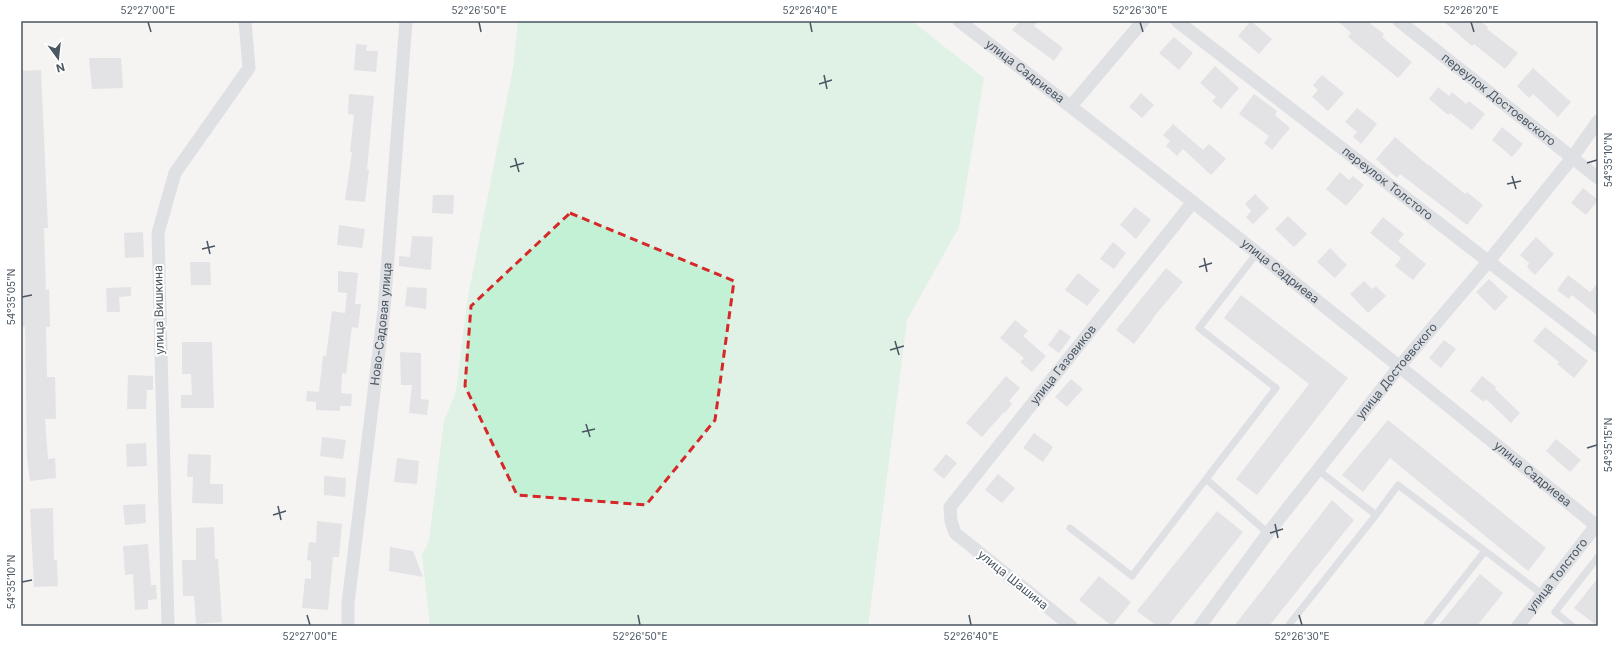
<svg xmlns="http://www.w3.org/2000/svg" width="1619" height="647" font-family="Inter,sans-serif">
	<rect width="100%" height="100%" fill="#f5f3f3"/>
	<path fill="#c3f1d5" d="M518 21H912L984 78 959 227 907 320 868 626H430L422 555 429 541 444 421 456 392 467 302 513 68Z"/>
	<path fill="#cdcfd5" d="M1020 21H1038L1034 26 1063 48 1054 61 1012 30Z
		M1251 21 1272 39 1259 54 1238 36Z
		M1338 21H1367L1384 34 1382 37 1412 62 1398 78 1348 37 1351 33Z
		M1443 21H1480L1488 27 1487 29 1518 53 1505 69 1474 44 1472 46Z
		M1174 37 1193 53 1179 70 1159 53Z
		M356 44 367 45 366 51H378L376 72 354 70Z
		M89 58H121L123 88 92 89Z
		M1215 66 1239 88 1221 109 1212 101 1216 97 1200 83Z
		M1533 68 1571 102 1558 117 1533 94 1529 98 1517 86Z
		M41 70 48 228H44L46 290 49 289 50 327H46L47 377H55L56 419H45L48 459 55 458 56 478 30 481 27 458 25 327H21V71Z
		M1322 75 1344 93 1328 111 1312 97 1318 90 1313 85Z
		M1438 87 1449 96 1452 92 1466 104 1469 101 1485 114 1472 130 1450 113 1448 115 1429 99Z
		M1141 93 1154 105 1142 118 1129 107Z
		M349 94 374 96 367 169 369 170 365 202 345 200 352 152H350L354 115 348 114Z
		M1254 94 1277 111 1275 115 1290 128 1272 150 1264 143 1269 136 1239 114Z
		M1357 108 1377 124 1361 144 1353 137 1357 132 1345 122Z
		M1173 124 1203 150 1209 144 1226 159 1211 175 1183 149 1177 156 1166 146 1170 141 1163 135Z
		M1502 127 1523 144 1512 157 1492 140Z
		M1395 137 1429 166V165L1465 194 1467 192 1483 205 1467 225 1400 174 1397 178 1376 159Z
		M1340 172 1349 180 1353 176 1364 185 1346 206 1326 189Z
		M1583 188 1598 200 1586 215 1571 203Z
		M1255 194 1269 208 1253 224 1246 217 1251 211 1245 204Z
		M433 195H454L453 214 432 213Z
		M1135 207 1151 220 1136 239 1120 225Z
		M1288 216 1307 234 1294 247 1275 229Z
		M1383 217 1404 234 1398 241 1426 264 1413 280 1395 266 1401 258 1370 233Z
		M339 225 365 229 362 248 337 245Z
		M143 232 144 257 125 258 124 233Z
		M412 236 433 237 431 270 399 266V256L410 257Z
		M1536 237 1554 254 1535 275 1527 267 1529 263 1520 255Z
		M1113 242 1126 253 1114 269 1100 259Z
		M1330 248 1347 265 1335 278 1317 262Z
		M190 262H210L211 285H191Z
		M1166 268 1183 282 1152 319H1153L1134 344 1116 330Z
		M338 271 358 273 355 304H361L358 328 352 327 346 374 342 373 341 393 352 394 351 406H340V411L316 410V402L306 401 307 391 319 392 323 356H326L332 311 345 313 347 293 338 292Z
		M1078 273 1100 290 1087 306 1065 290Z
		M1568 275 1590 292 1598 283V316L1572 295 1569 299 1557 290Z
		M1489 279 1508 297 1495 311 1476 292Z
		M1364 281 1372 289 1376 286 1386 296 1368 313 1350 294Z
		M131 287V296L119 297 120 312H107L106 288Z
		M407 287 427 288 426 309 405 306Z
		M1241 295 1348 378 1257 495 1236 479 1309 384 1224 318Z
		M1015 320 1028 331 1023 336 1046 356 1032 372 1020 362 1024 358 1000 338Z
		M1545 327 1588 361 1574 378 1557 364 1559 362 1533 341Z
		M1060 329 1071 337 1059 353 1048 345Z
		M1444 340 1456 349 1441 368 1429 358Z
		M182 342H212L214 408H181V395H192L191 374H182Z
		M400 352 421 353V399L429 400 427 415 409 413 412 385H401Z
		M128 375 153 376V390H147L146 409H127Z
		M1006 376 1020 388 1009 401 1012 404 1005 413 1004 412 982 437 966 423Z
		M1482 376 1496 387 1495 389 1520 413 1511 423 1486 399 1484 402 1470 391Z
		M1071 379 1083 389 1067 407 1055 397Z
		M1388 420 1546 548 1528 571 1390 458 1363 492 1342 475Z
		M1034 433 1053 447 1043 462 1023 448Z
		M322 437 346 440 343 459 320 456Z
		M1556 439 1581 460 1570 472 1546 451Z
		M146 443 147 466 127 467 126 444Z
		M188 454 211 455 210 484H223V504L192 503 193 477H187Z
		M946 454 957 463 944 479 933 470Z
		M397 458 419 461 417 484 394 482Z
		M998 474 1015 488 1002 503 985 490Z
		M324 476 346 478 345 497 324 495Z
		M1332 500 1354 520 1269 626H1234Z
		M145 504 146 523 125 525 123 505Z
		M53 508 54 560H57L58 586 34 587 30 509Z
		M1217 511 1243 532 1168 626H1157L1137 611Z
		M317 521 342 524 339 557H333L328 610 302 608 305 578 311 579V561L307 560 309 542 316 543Z
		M214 527 215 559H218L222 622 196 624 194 596H183L182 560H196V528Z
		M148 544 151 585H156L157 599 148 600V609L135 610 133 574 125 575 123 546Z
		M390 547 413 551 423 577 389 571Z
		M1480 574 1503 593 1477 626H1438Z
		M1099 576 1131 602 1112 626 1079 600Z
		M1598 578V626H1597L1574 608Z"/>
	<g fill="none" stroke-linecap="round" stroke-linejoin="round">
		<path stroke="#c1cad2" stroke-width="7" d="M1257 253 1199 328 1276 388 1206 479 1268 533
			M1318 470 1376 515 1398 485 1542 594
			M1070 528 1132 576 1206 479
			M1288 626 1376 515
			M1426 626 1485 551
			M1572 626 1555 612 1598 557"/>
		<g stroke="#c1cad2" stroke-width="13">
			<path id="s1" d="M959 21C1175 185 1387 356 1598 527"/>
			<path id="s2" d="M1177 21 1598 346"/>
			<path id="s3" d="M1399 21 1598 178"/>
			<path d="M1071 106 1143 21"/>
			<path d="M168 626 158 233 175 173 249 68 245 21"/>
			<path id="s4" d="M348 626V603L384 310 406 21"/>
			<path id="s5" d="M1071 626 955 533 951 521 950 507 1193 202"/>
			<path id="s6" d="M1200 626 1268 533 1399 367 1488 262 1572 158 1598 121"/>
			<path id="s7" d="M1518 626 1598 523"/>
		</g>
	</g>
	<path d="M0 0H1619V647H0ZM570 213 734 281 715 420 646 505 517 495 465 386 471 306Z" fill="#f5f3f3" fill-opacity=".55" fill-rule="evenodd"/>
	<path fill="none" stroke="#d62828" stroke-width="3" stroke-dasharray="8 5" stroke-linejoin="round" d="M570 213 734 281 715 420 646 505 517 495 465 386 471 306Z"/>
	<path fill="none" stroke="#4a5661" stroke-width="1.5" d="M148 22 151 32M479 22 481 32M810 22 812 32M1140 22 1143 32M1471 22 1474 32M824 75 827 89M819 84 832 80M515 158 519 172M1587 163 1597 160M510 167 524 163M1512 176 1516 189M1507 184 1521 181M207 241 210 254M202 249 215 246M1204 258 1207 272M1199 267 1212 263M22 297 32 295M895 341 899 355M890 350 904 346M586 424 590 437M582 432 595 429M1587 448 1597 445M278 506 281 520M273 515 286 511M1275 524 1278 538M1270 533 1283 529M22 582 32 580M307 615 310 625M638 615 640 625M969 615 971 625M1299 615 1302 625"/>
	<g text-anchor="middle" stroke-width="4" stroke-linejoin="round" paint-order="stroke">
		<g font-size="12" fill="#4a5661" stroke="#fff">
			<text dy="4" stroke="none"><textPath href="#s1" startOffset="83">улица Садриева</textPath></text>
			<text dy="4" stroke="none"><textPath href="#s3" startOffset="127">переулок Достоевского</textPath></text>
			<text dy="4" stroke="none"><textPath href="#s2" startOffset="266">переулок Толстого</textPath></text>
			<text dy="4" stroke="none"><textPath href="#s1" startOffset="407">улица Садриева</textPath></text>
			<text transform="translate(159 310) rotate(-91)" y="4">улица Вишкина</text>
			<text dy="4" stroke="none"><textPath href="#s4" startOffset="304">Ново-Садовая улица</textPath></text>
			<text dy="4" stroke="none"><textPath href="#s5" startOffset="357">улица Газовиков</textPath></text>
			<text dy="4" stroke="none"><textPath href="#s6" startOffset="322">улица Достоевского</textPath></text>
			<text dy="4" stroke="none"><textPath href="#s1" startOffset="731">улица Садриева</textPath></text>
			<text dy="4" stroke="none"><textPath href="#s7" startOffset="64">улица Толстого</textPath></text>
			<text transform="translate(1013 580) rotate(39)" y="4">улица Шашина</text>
		</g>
	</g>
	<rect width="1619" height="647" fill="none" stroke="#ffffff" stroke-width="44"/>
	<g transform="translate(58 58) rotate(165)" stroke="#ffffff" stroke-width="3" paint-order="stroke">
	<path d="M0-3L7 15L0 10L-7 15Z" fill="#4a5661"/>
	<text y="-6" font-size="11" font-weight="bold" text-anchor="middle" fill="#4a5661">N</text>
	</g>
	<rect x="22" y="22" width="1575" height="603" fill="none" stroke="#4a5661" stroke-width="1.5"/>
	<g font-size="10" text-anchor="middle" fill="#4a5661">
		<text x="148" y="14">52°27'00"E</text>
		<text x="479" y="14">52°26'50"E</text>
		<text x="810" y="14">52°26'40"E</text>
		<text x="1140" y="14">52°26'30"E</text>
		<text x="1471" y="14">52°26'20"E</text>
		<text transform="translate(1608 160) rotate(-90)" y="4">54°35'10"N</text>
		<text transform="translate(11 297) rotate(-90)" y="4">54°35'05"N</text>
		<text transform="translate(1608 445) rotate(-90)" y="4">54°35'15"N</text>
		<text transform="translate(11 582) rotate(-90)" y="4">54°35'10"N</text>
		<text x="310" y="640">52°27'00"E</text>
		<text x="640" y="640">52°26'50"E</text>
		<text x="971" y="640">52°26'40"E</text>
		<text x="1302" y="640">52°26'30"E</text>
	</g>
</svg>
